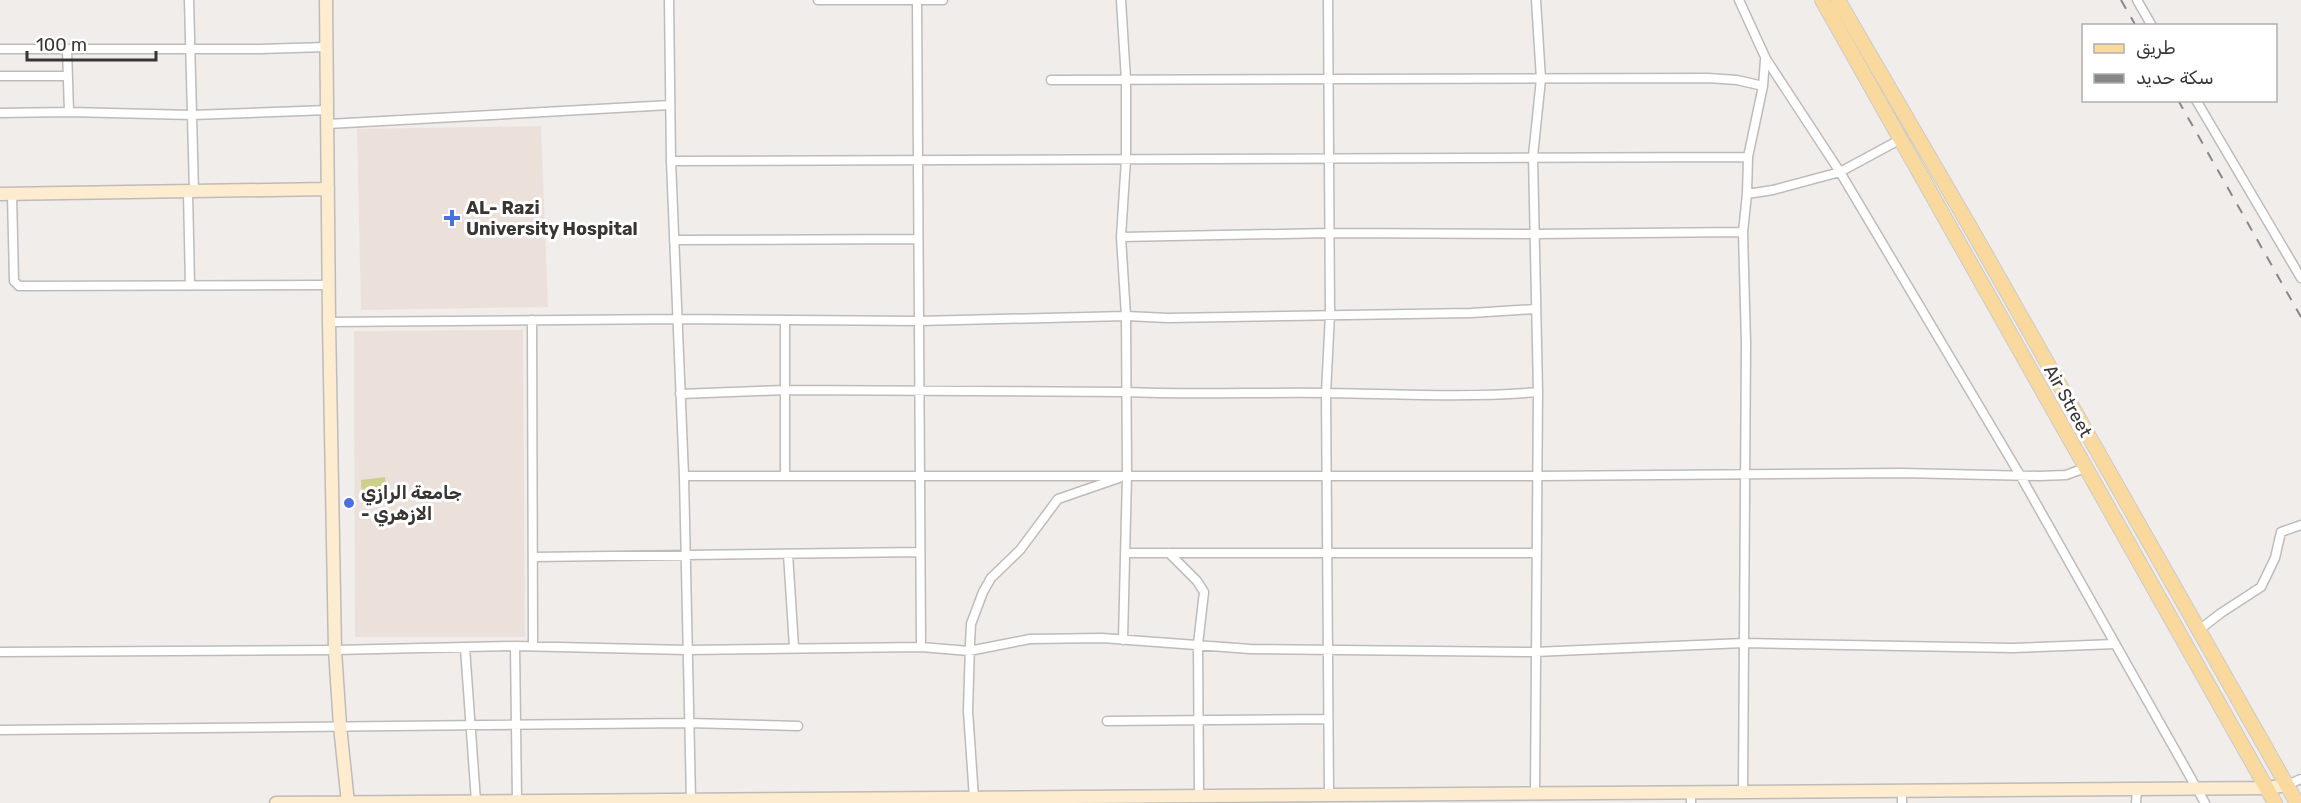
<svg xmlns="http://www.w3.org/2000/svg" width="2301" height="803" font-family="Rubik,'Noto Sans Arabic',sans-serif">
	<rect width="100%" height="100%" fill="#f0edea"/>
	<path fill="#ece1da" d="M541 126 548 307 361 310 357 129Z
		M523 330 525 637H355L354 331Z"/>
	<path fill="#cdce8a" d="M385 477 386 504H362L361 480Z"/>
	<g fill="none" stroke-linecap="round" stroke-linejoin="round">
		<defs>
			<path id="street" d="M189 0 194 192
				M669 0 671 161 684 476 691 800
				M818 0H943
				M917 0 921 647
				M1121 0 1126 80V159L1121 237 1126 316 1127 475 1123 640
				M1328 0 1330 314 1326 393 1329 795
				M1536 0 1541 79 1533 156 1538 392
				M1739 0 1766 59 1840 172 2020 475 2205 803
				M2137 0 2152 26
				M0 49H260L327 47
				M67 49 69 112
				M0 76H67
				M1051 80 1708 78 1737 80 1763 86
				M2196 100 2301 278
				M0 113 69 112 192 115 328 110
				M328 124 670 105
				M671 161 1748 157
				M188 192 190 285
				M12 194 14 281 19 286 329 285
				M1747 194 1773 190 1840 172 1901 139
				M1121 237 1330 233 1534 234 1743 232
				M674 240 918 239
				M532 320 533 646
				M785 320V475
				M329 322 676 319 919 321 1126 316 1168 318 1471 313 1535 309
				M680 394 785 390 1125 392C1193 395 1260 392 1327 393 1398 394 1467 398 1538 392L1535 794
				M684 476H1538L1902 473 2039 476 2066 475 2085 468
				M1125 553H1537
				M1169 553 1197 581 1204 592 1198 644 1199 796
				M788 554 794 647
				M533 557 920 552
				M2199 630 2221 613 2261 587 2275 558 2281 532 2301 525
				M515 646 517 801
				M465 648 476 801
				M0 652 335 650 515 646 687 650 921 647 969 651 1030 639 1102 638 1250 649 1534 652 1744 643 2013 648 2115 644
				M1107 721 1328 719
				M0 730 689 723 798 726
				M2287 785 2301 779
				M1743 792 1746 343 1743 232 1747 194 1748 157 1763 86 1765 60
				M1902 792V803
				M1691 793V803
				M974 798 968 711 970 644 971 624 983 592 991 578 1020 550 1058 499 1119 478
				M2136 803 2137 789"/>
			<path id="secondary" d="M326 0 329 322 335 650 340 726 348 803
				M0 194 328 189
				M276 803 2267 788 2287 785"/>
			<path id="primary" d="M1822 0 2275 803
				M1838 0 1973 232 2297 803"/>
		</defs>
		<use href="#street" stroke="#bebbb8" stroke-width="11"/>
		<use href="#secondary" stroke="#bebbb8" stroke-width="15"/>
		<use href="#primary" stroke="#cbcbca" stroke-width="16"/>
		<use href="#street" stroke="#fff" stroke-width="8"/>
		<use href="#secondary" stroke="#fdeccf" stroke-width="12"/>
		<use href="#primary" stroke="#fad99e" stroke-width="14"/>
		<path stroke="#898786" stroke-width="2" stroke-dasharray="10 10" stroke-linecap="butt" d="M2121 0 2136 26
			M2178 100 2301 317"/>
	</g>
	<g fill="#4a70e3" stroke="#fff" stroke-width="2">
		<path d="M449 209h6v6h6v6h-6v6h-6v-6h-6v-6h6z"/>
		<circle cx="349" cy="503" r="6"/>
	</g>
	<g text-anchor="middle" stroke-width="6" stroke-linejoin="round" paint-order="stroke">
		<g font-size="18" font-weight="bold" fill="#373635" stroke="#fff" text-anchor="start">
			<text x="466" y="214">AL- Razi<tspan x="466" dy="21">University Hospital</tspan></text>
			<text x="361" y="499">جامعة الرازي<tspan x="361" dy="21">- الازهري</tspan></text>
		</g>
		<g font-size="18" fill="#373635" stroke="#fff">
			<text transform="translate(2068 401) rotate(61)" y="6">Air Street</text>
		</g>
	</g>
	<rect x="2082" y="24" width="195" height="78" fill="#ffffff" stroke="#afafae" stroke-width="1.5"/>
	<rect x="2094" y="44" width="30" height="9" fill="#fad99e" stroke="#afafae" stroke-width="1.5"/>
	<text x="2136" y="54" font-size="18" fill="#373635">طريق</text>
	<rect x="2094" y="74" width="30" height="9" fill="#898786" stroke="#afafae" stroke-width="1.5"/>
	<text x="2136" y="84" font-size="18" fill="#373635">سكة حديد</text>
	<path d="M27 51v9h129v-9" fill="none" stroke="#373635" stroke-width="3"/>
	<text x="36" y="51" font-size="18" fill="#373635" stroke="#ffffff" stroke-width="4.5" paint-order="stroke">100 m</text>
</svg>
